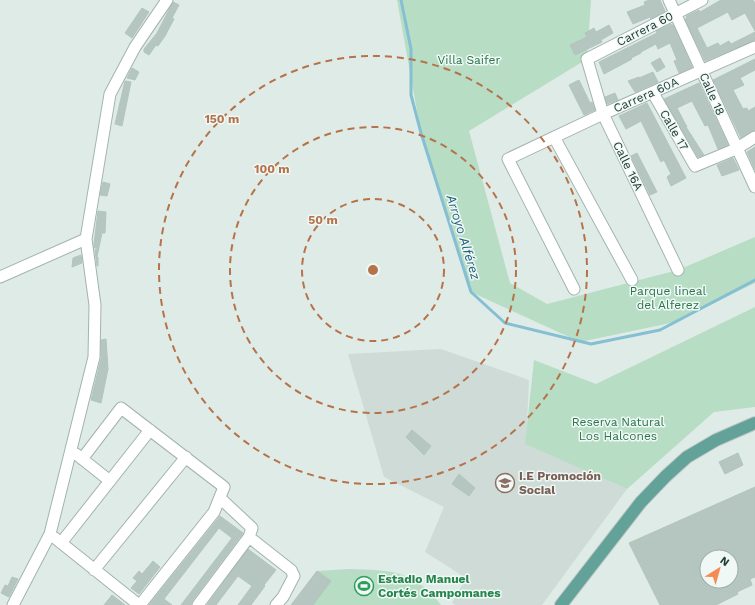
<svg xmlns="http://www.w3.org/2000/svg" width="755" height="605" font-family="'Work Sans',sans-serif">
	<rect width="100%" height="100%" fill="#dfebe7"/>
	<path fill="#cedbd6" d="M441 349 529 380 526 444 627 489 542 605H455L452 603 466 578 425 552 444 507 384 477 348 354Z"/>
	<path fill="#b7ddc5" d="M397 0H591L587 59 469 131 510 283 547 304 678 270 755 237V283L675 322 580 342 471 292 421 133Z
		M755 307V407L714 412 627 489 525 444 534 360 596 384Z
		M349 569C390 570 414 570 441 605H291L317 571Z"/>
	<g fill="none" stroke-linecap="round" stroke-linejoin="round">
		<path stroke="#85bfd2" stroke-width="3" d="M401 0 411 49V95L421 133 471 292 505 323 591 344 660 330 755 280"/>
	</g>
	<path fill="#b5c6c0" stroke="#b2c5bf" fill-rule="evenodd" d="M649 0H660L665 11 651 19 650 17 633 24 627 12 645 5 644 2Z
		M721 0H753L755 3V31L745 13 732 20 728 12 697 28 707 48 718 43 720 46 729 41 731 44 755 32V40L705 61 685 19 687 18 686 16 699 10 700 12Z
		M173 2 179 5 172 18 174 19 165 36 158 46 156 45 149 55 144 52V49L157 33Z
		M142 8 149 12 132 38 125 33Z
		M671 24V25H673L692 67 679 73 674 61 677 60 670 43 658 49 656 44 641 52V53L631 58 632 59 604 74 599 62 657 33 656 31Z
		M609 25 613 33 601 40 602 42 575 55 570 45 587 37 585 33 594 28 596 32Z
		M660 58 665 67 657 72 651 63Z
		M755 59V70L740 78 744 85 733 90 743 109 747 108 748 111 755 107V130L741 138 713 80Z
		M132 68 139 72 135 80 127 78Z
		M653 72 658 82 635 92 628 81 639 77V78Z
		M579 80 590 103 592 102 595 110 584 115 569 85Z
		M125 81 131 82 122 126 115 124Z
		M699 83 728 145 718 149 708 125 705 126 692 101 677 108 687 127H686L704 155 698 157 664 99Z
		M615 93 618 100 607 104 605 97Z
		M647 103 686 178 671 186 667 177 671 174 664 160 661 162 641 121 626 129 619 116Z
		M755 147V170L747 152Z
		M637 153 657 192 650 195 631 156Z
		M733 158 739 170 722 176 717 165Z
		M103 182 110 184 107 196 100 195Z
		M98 211 106 212 105 233H102L97 257H98V266H97L95 250 98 248H94V244Z
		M81 255 82 263 72 267 73 258Z
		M106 339 108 369 101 403 91 400 101 359V340Z
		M412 430 431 446 424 455 406 437Z
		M738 453 743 465 725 474 719 462Z
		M459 474 475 488 469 496 452 484Z
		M755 487V577L750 579 752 585 737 592 738 594 716 605H660L629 543ZM707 557H731V581H707Z
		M220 516 243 533 192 601 191 605H181L232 538 219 528 164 599 172 605H149Z
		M248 549 276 570 264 585 265 586 251 605H238L252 586 238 576 216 605H207Z
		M153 561 160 567 139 594 131 588 137 581 133 578 139 571 142 574Z
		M317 571 331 581 313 605H291Z
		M12 577 18 579 9 597 1 593 5 585 8 586Z
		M112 595 125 605H104Z"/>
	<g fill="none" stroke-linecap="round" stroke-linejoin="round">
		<defs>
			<path id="street" d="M669 0 755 187
				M653 93 695 166 736 149 755 137
				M554 137 632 280
				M678 270 603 114 587 59 702 0
				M0 277 86 239
				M574 289 508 159 603 114 755 47
				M76 454 110 481
				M82 459 121 408 224 487 214 512 140 605
				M220 498 252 528 249 537 291 570 294 576 283 597 276 605
				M55 538 139 605
				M61 543 150 430
				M94 570 186 457
				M13 605 50 534 94 357 95 305 86 239 110 94 135 47 167 0
				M198 605 249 537"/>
			<path id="primary" d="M561 605 641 502 666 476 687 457 716 440 755 423"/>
		</defs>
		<use href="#street" stroke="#a2b3af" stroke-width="13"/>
		<use href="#primary" stroke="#c1c8c7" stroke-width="14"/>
		<use href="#street" stroke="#fff" stroke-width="11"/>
		<use href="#primary" stroke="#62a298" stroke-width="12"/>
	</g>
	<g fill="none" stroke="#b6734a" stroke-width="2" stroke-dasharray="7 5">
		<circle cx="373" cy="270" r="71"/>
		<circle cx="373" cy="270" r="143"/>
		<circle cx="373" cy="270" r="214"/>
	</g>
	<defs>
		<symbol id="school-ring" viewBox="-11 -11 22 22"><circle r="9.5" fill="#f0f8f5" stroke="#8d6e63" stroke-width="1.5"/><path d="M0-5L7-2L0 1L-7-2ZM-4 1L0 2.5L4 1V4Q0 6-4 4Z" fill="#8d6e63"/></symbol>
		<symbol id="stadium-ring" viewBox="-11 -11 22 22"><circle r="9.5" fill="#f0f8f5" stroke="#2e9e5b" stroke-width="1.5"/><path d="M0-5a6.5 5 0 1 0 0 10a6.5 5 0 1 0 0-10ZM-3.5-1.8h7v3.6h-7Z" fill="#2e9e5b"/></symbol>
	</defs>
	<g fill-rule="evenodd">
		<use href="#school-ring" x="494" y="472" width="22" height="22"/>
		<use href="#stadium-ring" x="353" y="575" width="22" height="22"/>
	</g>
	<g text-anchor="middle" stroke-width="3" stroke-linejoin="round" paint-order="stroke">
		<g font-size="12" fill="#203c37" stroke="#f0f8f5">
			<text transform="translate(645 29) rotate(-27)" y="4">Carrera 60</text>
			<text transform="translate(712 94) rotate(66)" y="4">Calle 18</text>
			<text transform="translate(646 95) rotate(-24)" y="4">Carrera 60A</text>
			<text transform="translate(674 130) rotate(60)" y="4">Calle 17</text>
			<text transform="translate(628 166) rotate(64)" y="4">Calle 16A</text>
		</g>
		<g font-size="12" fill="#29744d" stroke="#f0f8f5">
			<text x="469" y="64">Villa Saifer</text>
			<text x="668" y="295">Parque lineal<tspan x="668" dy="14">del Alferez</tspan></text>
			<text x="618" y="426">Reserva Natural<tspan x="618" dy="14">Los Halcones</tspan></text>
		</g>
		<g font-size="12" font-weight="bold" fill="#785e54" stroke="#f0f8f5" text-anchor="start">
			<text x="519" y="480">I.E Promoción<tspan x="519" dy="14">Social</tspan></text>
		</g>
		<g font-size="12" font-weight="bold" fill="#27864d" stroke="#f0f8f5" text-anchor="start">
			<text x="378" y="583">Estadio Manuel<tspan x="378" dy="14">Cortés Campomanes</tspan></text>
		</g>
		<g font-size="13" font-style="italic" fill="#185f79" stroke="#f0f8f5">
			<text transform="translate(464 237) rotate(73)" y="5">Arroyo Alférez</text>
		</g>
	</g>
	<circle cx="373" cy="270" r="6" fill="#b6734a" stroke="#f0f8f5" stroke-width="2"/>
	<g font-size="12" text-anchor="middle" font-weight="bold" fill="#b6734a" stroke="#f0f8f5" stroke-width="3" stroke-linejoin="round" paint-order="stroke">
		<text x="222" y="123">150 m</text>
		<text x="272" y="173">100 m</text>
		<text x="323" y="224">50 m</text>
	</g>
	<g transform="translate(719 569) rotate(37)"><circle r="19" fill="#f0f8f5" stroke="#9dada9"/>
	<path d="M0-3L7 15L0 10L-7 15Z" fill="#f68b52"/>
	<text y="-6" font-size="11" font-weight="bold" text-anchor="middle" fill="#203c37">N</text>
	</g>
</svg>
